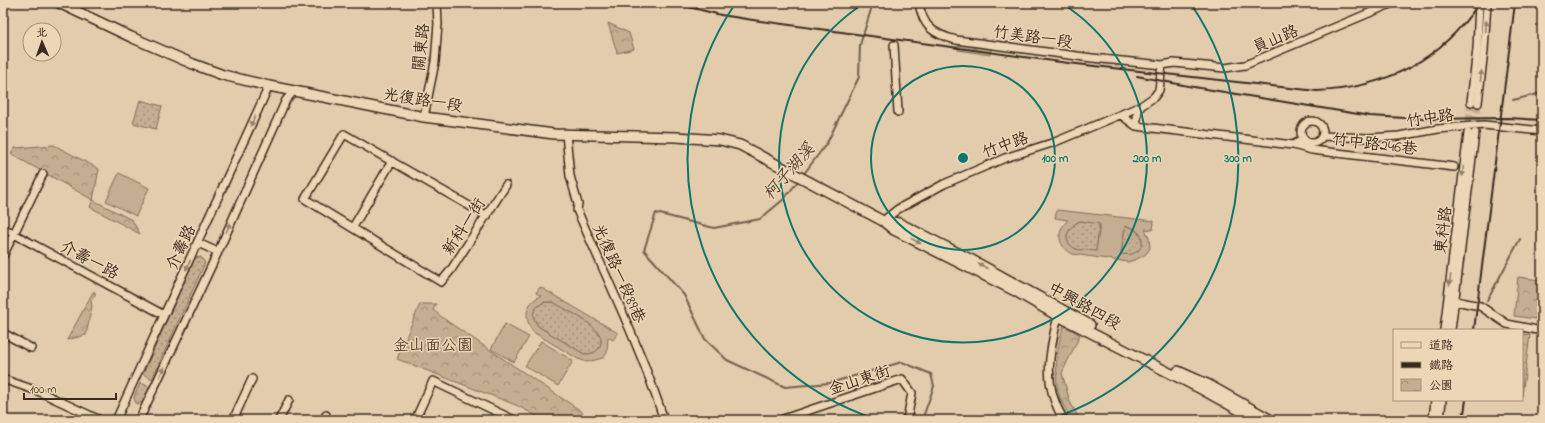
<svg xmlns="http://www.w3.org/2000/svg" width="1545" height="423" font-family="'Indie Flower','LXGW WenKai TC',sans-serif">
	<defs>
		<pattern id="grass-dots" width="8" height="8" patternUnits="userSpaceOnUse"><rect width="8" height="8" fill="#c3ae91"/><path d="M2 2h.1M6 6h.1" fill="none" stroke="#a08e76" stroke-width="1.8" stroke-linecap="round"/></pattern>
		<pattern id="park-crowns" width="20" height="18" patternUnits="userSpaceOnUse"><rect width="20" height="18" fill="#c3ae91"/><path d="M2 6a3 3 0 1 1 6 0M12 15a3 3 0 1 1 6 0" fill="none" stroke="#a08e76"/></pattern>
	</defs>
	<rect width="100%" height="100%" fill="#e2ccac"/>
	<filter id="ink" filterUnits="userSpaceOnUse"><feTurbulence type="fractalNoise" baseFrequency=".025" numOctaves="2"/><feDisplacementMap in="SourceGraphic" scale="8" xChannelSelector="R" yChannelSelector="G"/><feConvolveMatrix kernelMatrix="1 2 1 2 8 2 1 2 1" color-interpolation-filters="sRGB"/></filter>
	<g filter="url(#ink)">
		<path fill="url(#grass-dots)" stroke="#7f6c58" d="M140 100 162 106 156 129 133 123Z
			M1080 221 1100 223 1096 251C1089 250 1079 251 1074 248 1060 240 1069 226 1080 221Z
			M1125 226C1143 228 1150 251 1130 255 1127 256 1123 254 1121 254Z
			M201 257 205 263 152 379 143 374 195 258Z
			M545 302H553C565 310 609 328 600 346 597 353 591 354 584 354L539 327C530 316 532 307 545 302Z
			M140 383 151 387 144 402 136 404 134 397Z"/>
		<path fill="url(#park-crowns)" stroke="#7f6c58" d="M608 23 629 33 634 49 617 53Z
			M960 37 992 42 990 55 958 50Z
			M54 145 99 169 93 200 11 154 15 148Z
			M93 200 132 220 140 234 90 207Z
			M1518 277 1540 280 1536 319 1514 316Z
			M93 292H95V295L91 301 92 306 86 335 67 340Z
			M420 304H436L433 310 447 321 581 411 589 420H544L516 405 397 359Z
			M1064 325 1080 335 1062 373 1070 402 1080 420H1072C1068 413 1063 406 1060 398 1053 378 1057 344 1064 325Z
			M1522 334 1530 335 1522 396Z"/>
		<path fill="#c3ae91" stroke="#7f6c58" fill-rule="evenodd" d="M119 173 149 188 136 216 106 201Z
			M1057 210 1154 221 1153 230 1145 229 1149 238 1150 248 1146 254 1137 259 1128 262 1073 254C1058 247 1055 232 1068 220L1055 218ZM1080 221 1100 224 1096 251C1089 250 1079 251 1074 248 1060 239 1069 226 1080 221ZM1125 226C1150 229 1147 259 1121 254Z
			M540 287 618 333 613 340 608 337 607 353 603 358 587 362 578 359 533 332C524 319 524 303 541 296L536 293ZM545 302H553C565 310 609 328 600 346 597 353 591 354 584 354L539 327C530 316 532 307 545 302Z
			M505 324 529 337 514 362 491 349Z
			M541 341 573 361 558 386 525 366Z"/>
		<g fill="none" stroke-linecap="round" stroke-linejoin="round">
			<path stroke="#73614e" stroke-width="2" d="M1513 100 1542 93
				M803 175 827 143 859 77 860 45 873 3
				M799 180 784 199 760 219 714 228 656 213 644 250 684 295 705 339 727 360 785 387 830 383 902 362 931 374 934 386 922 420
				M1487 301 1520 239"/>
			<path stroke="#c1ac90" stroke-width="7" stroke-dasharray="7 3.5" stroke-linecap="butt" d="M1468 131 1471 102
				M1475 133 1478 103"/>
			<defs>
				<path id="minor" d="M919 3C923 27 933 34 956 40L1092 58 1162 65 1174 63 1225 68 1245 65 1393 3
					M894 45 898 112
					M1471 102 1477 49 1479 3
					M1478 103 1484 50 1487 3
					M1121 115 1136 126 1293 145 1304 139
					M424 117 435 62 438 24 437 3
					M1301 132a11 11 0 1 1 22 0a11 11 0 1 1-22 0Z
					M1136 126 1138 111 1141 106
					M566 134 570 176 578 204 577 210C607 279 641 348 664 420
					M1322 136 1369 138 1399 136 1438 129 1484 125 1542 131
					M1293 145 1312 150 1454 167
					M487 216 344 134 305 199 441 282 451 270 506 185
					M883 221 898 209 944 184 1005 158 1055 142 1141 106 1154 97 1159 90 1162 65
					M353 227 392 161
					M3 228 164 315
					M198 243 218 252
					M3 256 43 174
					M1451 300 1480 306 1507 324 1542 331
					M1061 312 1058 316C1049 353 1042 385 1064 420
					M1444 330 1468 133
					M1451 330 1475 133
					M3 333 31 348
					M3 379 40 392 100 420
					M116 420 269 86
					M139 420 218 252 286 100 295 90
					M233 420 252 379
					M279 420 289 400
					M324 420 326 415
					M415 420 433 381 514 420
					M784 420 783 419 902 379 912 393 907 420
					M1433 420 1435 400
					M1440 420 1442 400"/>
				<path id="major" d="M59 3 131 37 193 64 223 75 269 86 424 117 554 134 676 137 720 140 740 145 883 221 894 230 1017 292 1058 316 1203 390 1257 420
					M883 221 899 223 970 259 1090 325
					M1178 371 1207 384 1271 420"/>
			</defs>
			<use href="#minor" stroke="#3b2a1e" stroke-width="10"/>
			<use href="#major" stroke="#3b2a1e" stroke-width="12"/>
			<use href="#minor" stroke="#ecd6b5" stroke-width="7"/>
			<use href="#major" stroke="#ecd6b5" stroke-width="9"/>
			<path stroke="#3b2a1e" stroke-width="2" d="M673 3 721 15 753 20 1068 63 1317 91C1385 88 1441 60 1479 3
				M1137 76 1188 86 1370 116 1422 119 1508 118 1542 120
				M1474 330 1515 3
				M1463 420 1466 400"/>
		</g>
		<defs><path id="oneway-solid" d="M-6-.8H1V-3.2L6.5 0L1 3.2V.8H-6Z"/></defs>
		<g fill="#94806a">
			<use href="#oneway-solid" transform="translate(1486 26) rotate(-87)"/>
			<use href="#oneway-solid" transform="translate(1481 76) rotate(-84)"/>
			<use href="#oneway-solid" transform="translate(253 121) rotate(114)"/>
			<use href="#oneway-solid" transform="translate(1463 171) rotate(97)"/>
			<use href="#oneway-solid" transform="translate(228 228) rotate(-68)"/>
			<use href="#oneway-solid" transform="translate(916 241) rotate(27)"/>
			<use href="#oneway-solid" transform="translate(188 265) rotate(115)"/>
			<use href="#oneway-solid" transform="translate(983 266) rotate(-151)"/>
			<use href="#oneway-solid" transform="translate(1450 280) rotate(97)"/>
			<use href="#oneway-solid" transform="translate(162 372) rotate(-65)"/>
		</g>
	</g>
	<g fill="none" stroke="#0f766e" stroke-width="2">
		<circle cx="963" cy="158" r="92"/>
		<path d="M1063 4A184 184 0 1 1 863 4"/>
		<path d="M878 420A275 275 0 0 1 735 4M1191 4A275 275 0 0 1 1048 420"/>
	</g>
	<g text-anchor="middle" stroke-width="3" stroke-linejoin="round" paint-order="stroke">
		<g font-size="16" fill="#3b2a1e" stroke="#ecd6b5">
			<text transform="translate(1033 36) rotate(8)" y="6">竹美路一段</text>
			<text transform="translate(1275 38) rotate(-23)" y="6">員山路</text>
			<text transform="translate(420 47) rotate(-84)" y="6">關東路</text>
			<text transform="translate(423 99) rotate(9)" y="6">光復路一段</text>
			<text transform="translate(1430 117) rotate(-8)" y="6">竹中路</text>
			<text transform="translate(1375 143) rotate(7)" y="6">竹中路246巷</text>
			<text transform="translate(1005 144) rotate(-20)" y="6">竹中路</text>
			<text transform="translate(463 226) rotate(-57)" y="6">新科一街</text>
			<text transform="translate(1442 230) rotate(-83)" y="6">東科路</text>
			<text transform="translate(180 247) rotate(-65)" y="6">介壽路</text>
			<text transform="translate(90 259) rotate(28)" y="6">介壽一路</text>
			<text transform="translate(620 273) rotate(66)" y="6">光復路一段89巷</text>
			<text transform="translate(1085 305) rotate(29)" y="6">中興路四段</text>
			<text transform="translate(859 379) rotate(-18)" y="6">金山東街</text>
		</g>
		<g font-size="16" fill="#564435" stroke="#ecd6b5">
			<text x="433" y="350">金山面公園</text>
		</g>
		<g font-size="17" font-style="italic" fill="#524132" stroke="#ecd6b5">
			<text transform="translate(788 171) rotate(-49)" y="6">柯子湖溪</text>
		</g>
	</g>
	<circle cx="963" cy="158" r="6" fill="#0f766e" stroke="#ecd6b5" stroke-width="2"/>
	<g font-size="12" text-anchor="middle" font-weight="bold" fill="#0f766e" stroke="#ecd6b5" stroke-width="3" stroke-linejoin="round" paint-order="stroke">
		<text x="1055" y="162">100 m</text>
		<text x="1147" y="162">200 m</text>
		<text x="1238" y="162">300 m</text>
	</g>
	<rect width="1545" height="423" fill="none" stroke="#ecd6b5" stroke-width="16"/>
	<rect x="8" y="8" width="1529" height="407" fill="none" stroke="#3b2a1e" stroke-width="1.5" filter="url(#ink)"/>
	<rect x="1393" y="329" width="130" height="72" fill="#ecd6b5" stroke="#a59179"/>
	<rect x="1401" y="342" width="20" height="6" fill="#ecd6b5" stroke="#a59179"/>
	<text x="1429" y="349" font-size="12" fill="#3b2a1e">道路</text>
	<rect x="1401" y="362" width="20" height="6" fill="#3b2a1e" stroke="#a59179"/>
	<text x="1429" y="369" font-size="12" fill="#3b2a1e">鐵路</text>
	<rect x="1401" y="379" width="20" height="12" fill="url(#park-crowns)" stroke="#a59179"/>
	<text x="1429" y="389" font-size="12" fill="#3b2a1e">公園</text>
	<g transform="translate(42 42) rotate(358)"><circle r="19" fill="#ecd6b5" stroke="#a59179"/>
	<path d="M0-3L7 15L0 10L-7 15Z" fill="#3b2a1e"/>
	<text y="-6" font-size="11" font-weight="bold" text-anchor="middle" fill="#3b2a1e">北</text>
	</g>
	<path d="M24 393v6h92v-6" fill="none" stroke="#3b2a1e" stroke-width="2"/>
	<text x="30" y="393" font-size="12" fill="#3b2a1e" stroke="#ecd6b5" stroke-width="3" paint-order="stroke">100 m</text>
</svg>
